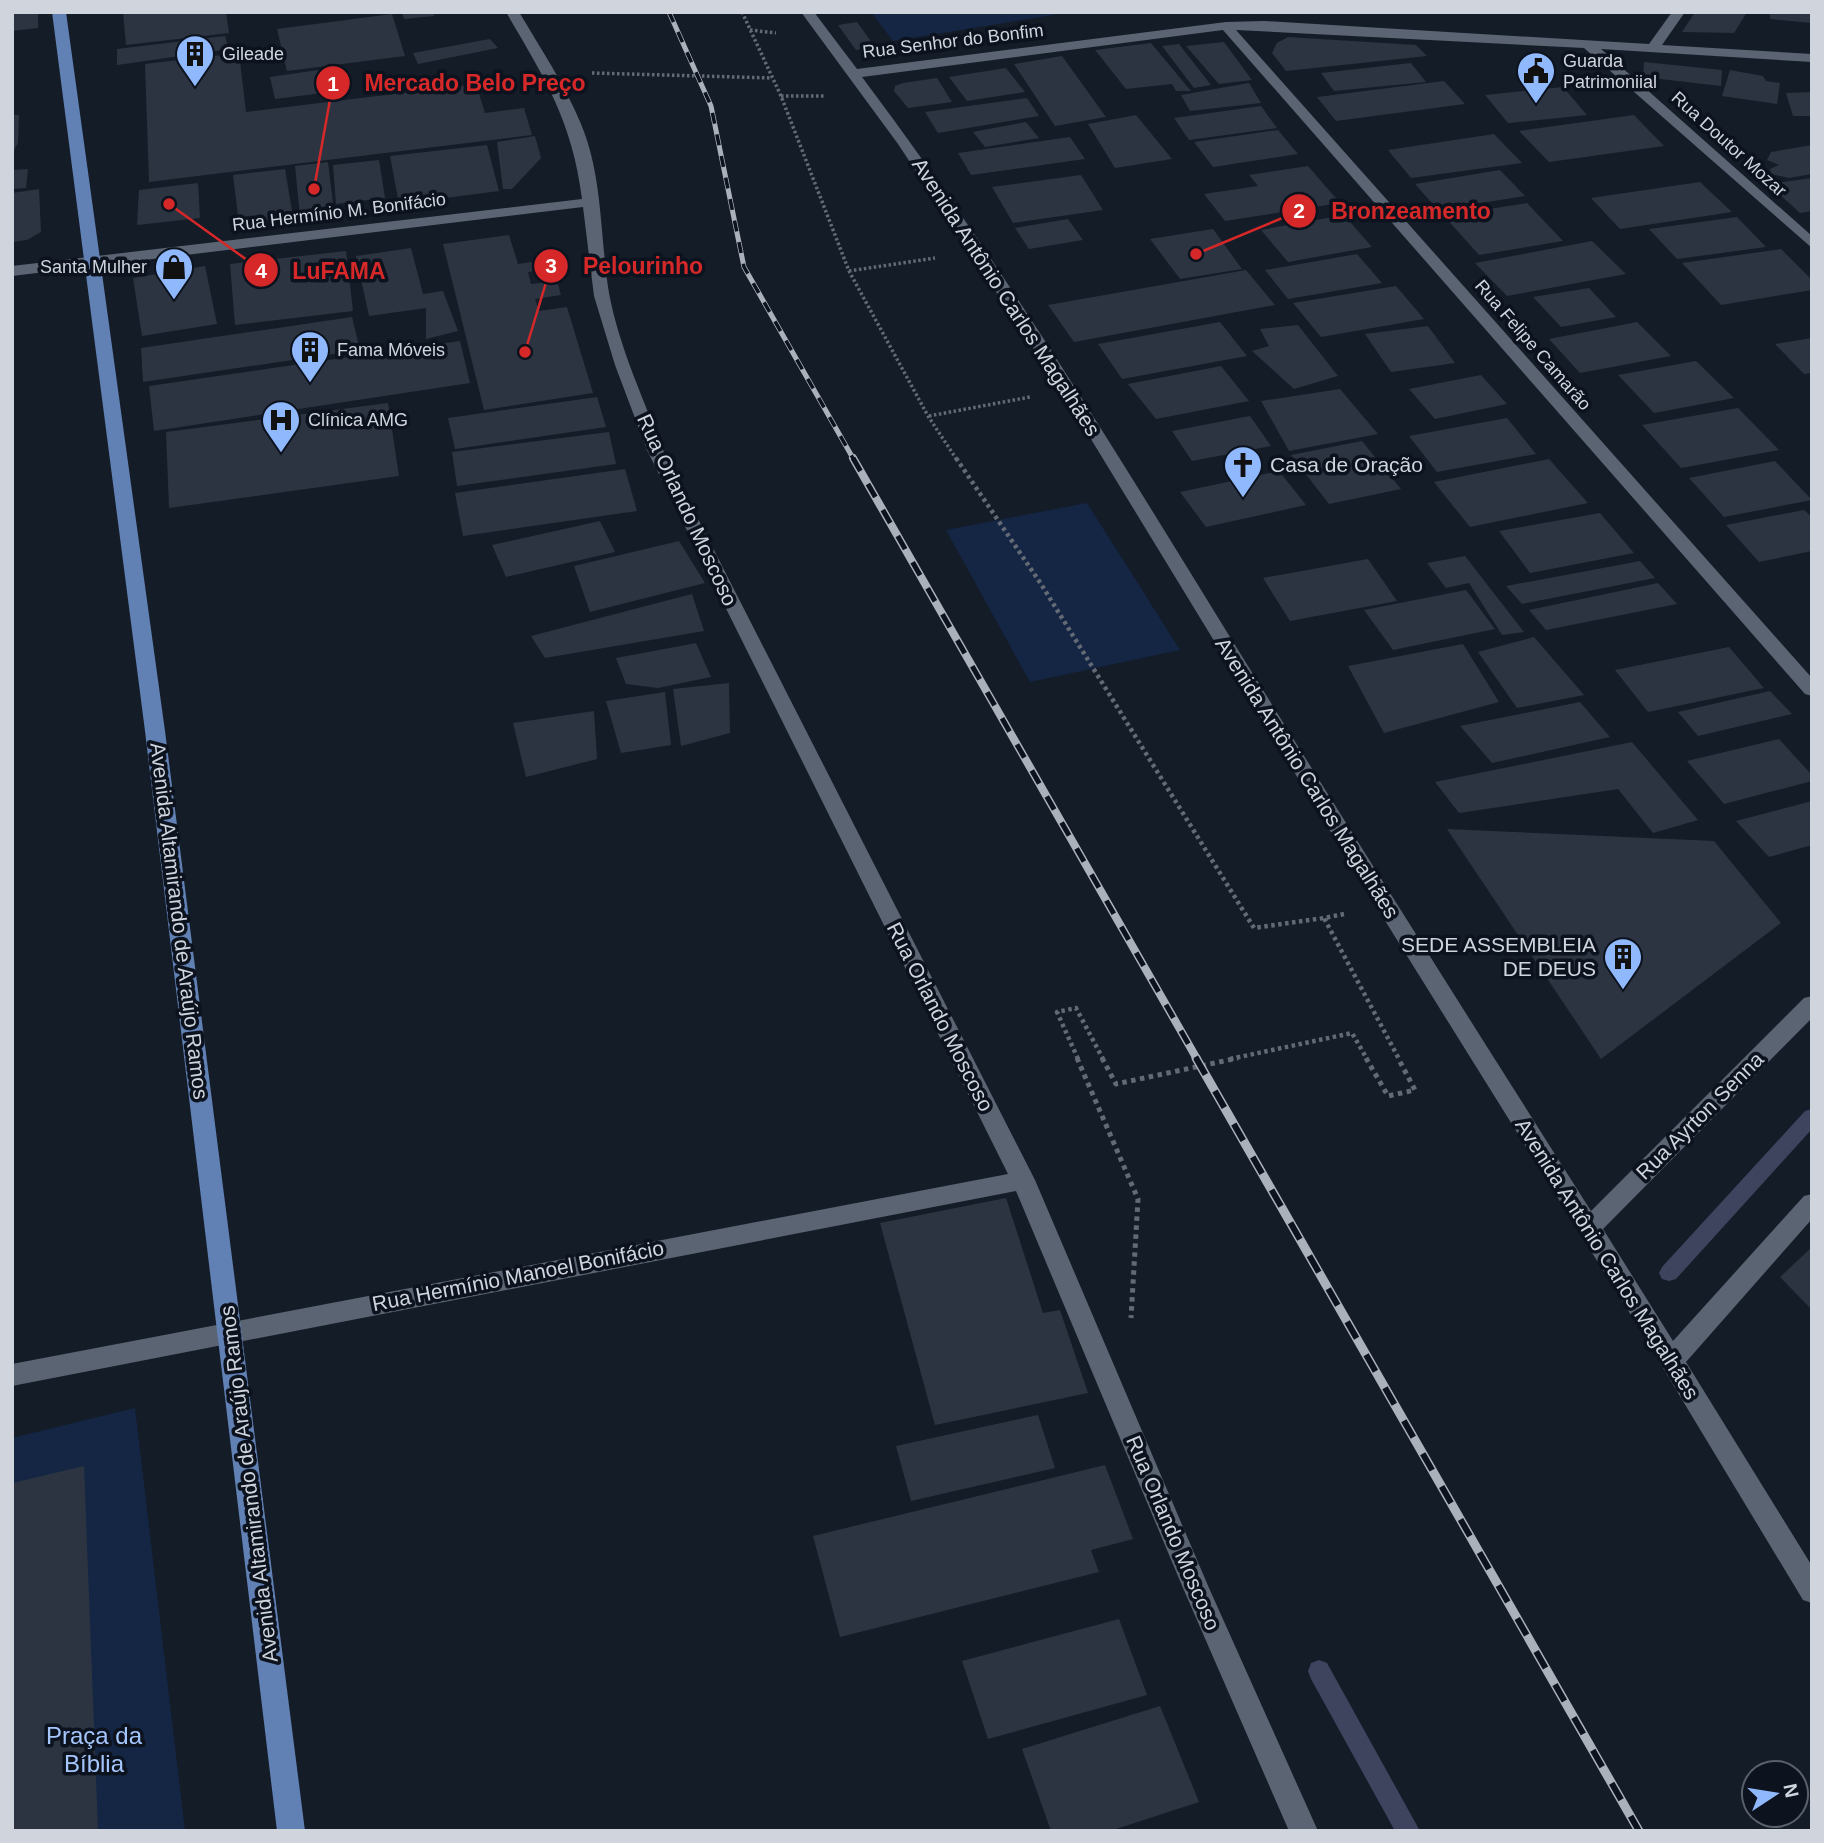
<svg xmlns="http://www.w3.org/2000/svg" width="1824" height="1843" font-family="Helvetica,sans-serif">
	<rect width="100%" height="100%" fill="#141c28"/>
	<path fill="#142644" d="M871 12H1071L893 41Z
		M1087 503 1180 650 1030 682 946 530Z
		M135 1408 185 1831H12V1438Z"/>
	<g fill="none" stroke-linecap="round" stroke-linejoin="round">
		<path fill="#3e435e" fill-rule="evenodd" d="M1812 1109V1129L1676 1279 1669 1281 1662 1279 1659 1273 1662 1267 1805 1111Z
			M1319 1660 1327 1663 1420 1831H1395L1311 1679 1308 1671 1311 1663Z"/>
	</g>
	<path fill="#2c3441" d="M12 12H38V28L12 31Z
		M123 12H226L229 33 126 45Z
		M402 12H435L434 16 404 19Z
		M1695 12H1747L1734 33 1682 32Z
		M1770 12H1812V23L1770 19Z
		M392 14 405 56 287 71 277 29Z
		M857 22 875 47 856 50 838 25Z
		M225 36 229 49 117 65V49Z
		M1288 37 1416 45 1427 56 1286 71 1272 53 1277 43Z
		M490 39 498 48 418 64 413 53Z
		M1224 42 1252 80 1219 84 1186 46Z
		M1151 43 1191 91H1176L1172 84 1126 89 1095 50Z
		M1179 44 1211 85 1194 88 1162 46Z
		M239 53 246 112 476 84 485 113 524 108 532 135 149 182 145 64Z
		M1062 56 1106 117 1055 126 1014 64Z
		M1644 62 1722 70 1721 86 1643 77Z
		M1411 63 1426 82 1334 91 1321 73Z
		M1006 68 1025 92 967 101 949 77Z
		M325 69 331 92 275 99 270 77Z
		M1730 70 1763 76 1766 81 1780 83 1777 104 1722 96Z
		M937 78 952 102 908 108 894 91 895 86 903 83Z
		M1444 81 1465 104 1336 121 1317 97Z
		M1249 83 1261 103 1190 111 1181 95Z
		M1563 87 1587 115 1508 123 1485 95Z
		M1812 92V116H1793L1786 93Z
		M1027 98 1039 116 938 133 925 112Z
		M1261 106 1277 128 1189 140 1174 118Z
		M12 115H19L18 143 12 154Z
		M1136 115 1172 159 1115 168 1088 124Z
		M1634 115 1664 146 1549 162 1519 131Z
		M1026 122 1039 138 985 147 973 132Z
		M1278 130 1298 154 1213 167 1194 142Z
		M1494 134 1522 163 1411 178 1388 150Z
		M535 136 541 158 512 189H503L497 142Z
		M1070 137 1085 159 971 175 958 153Z
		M487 145 499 191 399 204 390 156Z
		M1812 145V174L1789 178 1771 174 1770 169 1779 165 1767 160 1771 152Z
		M379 160 385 198 336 204 333 165Z
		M328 162 334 212 300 216 295 166Z
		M1308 166 1340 203 1225 221 1204 194 1258 186 1249 175Z
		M28 169 26 188 12 189V170Z
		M285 169 293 217 239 224 233 175Z
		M1500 170 1525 196 1438 210 1415 184Z
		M1081 175 1103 210 1013 223 992 187Z
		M1812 178V211L1800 213 1768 184Z
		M1700 182 1732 212 1620 229 1591 198Z
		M198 183 200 218 137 225 139 190Z
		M39 189 41 232 27 240 12 242V193Z
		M1527 203 1563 241 1479 255 1444 216Z
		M1344 215 1372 247 1288 262 1261 230Z
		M1737 217 1766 247 1677 259 1649 229Z
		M1068 219 1083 240 1029 249 1015 228Z
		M1213 229 1242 269 1180 279 1150 239Z
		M509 235 518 264 546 260 549 269 528 272 531 284 557 281 561 295 535 299 539 311 567 307 593 393 484 410 443 244Z
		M1592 241 1626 274 1507 296 1475 263Z
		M411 248 423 294 443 291 458 331 426 339V308L369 316 356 256Z
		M1781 249 1811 279 1812 290 1721 305 1682 263Z
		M346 251 353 311 235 325 230 264Z
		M1357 254 1382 283 1288 299 1265 270Z
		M205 266 217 324 142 336 133 278Z
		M1246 270 1275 305 1074 342 1048 305Z
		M1396 286 1424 319 1321 337 1293 303Z
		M1589 288 1616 317 1561 327 1533 297Z
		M352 317 360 350 143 382 141 348Z
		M1220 322 1247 356 1122 379 1098 344Z
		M1637 322 1671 356 1580 373 1549 339Z
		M1298 325 1338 376 1294 389 1252 351 1269 346 1260 329Z
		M1428 326 1455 363 1391 372 1365 334Z
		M1812 338V373L1804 374 1775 344Z
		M460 341 470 383 154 431 149 386Z
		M1696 361 1734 398 1654 413 1618 375Z
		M1221 366 1249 401 1156 419 1128 384Z
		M1481 375 1507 404 1435 419 1409 389Z
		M1340 389 1378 434 1289 451 1261 401Z
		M597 397 606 427 455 449 448 418Z
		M388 403 399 476 169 508 166 432Z
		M1738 408 1779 450 1681 468 1642 425Z
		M1250 416 1271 446 1192 461 1172 431Z
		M1507 418 1536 454 1437 472 1409 436Z
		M609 432 616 464 457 486 452 452Z
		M1362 441 1401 489 1329 504 1291 455Z
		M1549 459 1588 503 1470 527 1434 482Z
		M1775 461 1812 500 1724 517 1689 478Z
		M625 469 637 511 463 536 455 493Z
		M1279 471 1306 505 1206 527 1180 492Z
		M1804 510 1812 517V551L1759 562 1726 525Z
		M1600 513 1634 553 1530 573 1499 531Z
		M600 521 615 552 506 577 492 545Z
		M679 541 705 583 590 612 574 566Z
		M1465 556 1524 632 1502 635 1469 583 1446 588 1427 563Z
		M1368 559 1397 601 1290 621 1263 578Z
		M1640 561 1655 578 1522 604 1506 586Z
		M1658 583 1677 604 1546 630 1529 610Z
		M1466 590 1495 629 1393 650 1364 610Z
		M692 594 704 631 545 658 531 636Z
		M1534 637 1584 695 1517 708 1478 652Z
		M696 643 711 677 658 688 626 684 616 658Z
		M1463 644 1499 702 1384 733 1348 666Z
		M1729 647 1764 688 1648 712 1615 670Z
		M729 683 730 733 681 746 673 689Z
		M1770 691 1792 714 1698 736 1678 712Z
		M665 692 671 745 621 753 606 701Z
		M1580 702 1610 737 1492 763 1460 726Z
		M594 711 597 759 526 777 513 723Z
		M1779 739 1812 775V781L1724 804 1687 761Z
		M1632 742 1698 820 1653 833 1618 789 1459 813 1435 782Z
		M1812 801V845L1769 857 1736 821Z
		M1447 829 1714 841 1781 923 1601 1059Z
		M1006 1198 1043 1313 1060 1310 1088 1393 935 1425 880 1223Z
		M1812 1247V1310L1780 1277Z
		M1038 1415 1055 1468 911 1501 896 1446Z
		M1105 1465 1133 1539 1091 1550 1099 1572 840 1637 813 1536Z
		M84 1466 98 1831H12V1483Z
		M1119 1619 1147 1695 988 1739 962 1661Z
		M1160 1706 1199 1802 1110 1831H1051L1022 1749Z"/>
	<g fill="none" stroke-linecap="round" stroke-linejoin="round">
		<path stroke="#646a75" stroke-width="3.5" stroke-dasharray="2.5 2.5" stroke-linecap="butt" d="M742 12 781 96 849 271 928 416 957 460
			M750 30 776 33
			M592 73 772 78
			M781 96H825
			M849 271 935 258
			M929 416 1030 397"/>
		<path stroke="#646a75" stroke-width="4.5" stroke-dasharray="3.5 3.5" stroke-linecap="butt" d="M956 458 1041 584 1254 928 1324 918
			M1344 914 1324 918 1399 1059
			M1078 1059 1057 1012 1076 1008 1103 1059
			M1230 1059 1352 1033 1367 1059"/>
		<path stroke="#646a75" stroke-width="5" stroke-dasharray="4.5 4.5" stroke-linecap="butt" d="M1077 1058 1138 1199 1131 1318
			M1102 1058 1116 1084 1238 1058
			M1366 1058 1388 1096 1415 1090 1398 1058"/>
		<path fill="#5b6472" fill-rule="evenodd" d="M506 12H519C541 49 565 85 581 124 603 176 600 238 609 293 619 347 644 400 663 450L1035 1180 1209 1588 1318 1831H1289L1183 1588 1016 1191 12 1386V1364L1008 1174 647 450 615 365 594 296 583 207 12 276V266L582 199C572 120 545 79 506 12Z
			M801 12H814L857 69 1226 22 1264 21 1649 44 1672 12H1685L1662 45 1812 54V62L1601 49 1812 236V248L1584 48 1236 30 1812 678V696L1805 694 1223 30 862 77C997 256 1113 447 1230 637 1349 829 1470 1020 1591 1211L1804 998 1812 996V1018L1603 1229 1673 1341 1804 1196 1812 1194V1219L1686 1362 1812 1566V1603L1803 1600 1634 1320 1379 911 1061 390 898 144Z"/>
		<path fill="#6180b4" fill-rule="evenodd" d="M52 12H66L165 731 305 1831H277L145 731Z"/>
		<defs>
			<path id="rail-far2" d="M669 12 711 106 744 267 854 460"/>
			<path id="rail-far1" d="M853 458 1197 1059"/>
			<path id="rail" d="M1196 1058 1639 1831"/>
		</defs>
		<use href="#rail-far2" stroke="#abb1ba" stroke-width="5"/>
		<use href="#rail-far1" stroke="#abb1ba" stroke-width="8"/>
		<use href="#rail" stroke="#abb1ba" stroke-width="9"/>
		<use href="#rail-far2" stroke="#0c131e" stroke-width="3.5" stroke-dasharray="11" stroke-linecap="butt"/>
		<use href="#rail-far1" stroke="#0c131e" stroke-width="5" stroke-dasharray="15" stroke-linecap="butt"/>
		<use href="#rail" stroke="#0c131e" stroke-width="6" stroke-dasharray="19" stroke-linecap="butt"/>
	</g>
	<defs>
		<symbol id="building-pin" viewBox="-11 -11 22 30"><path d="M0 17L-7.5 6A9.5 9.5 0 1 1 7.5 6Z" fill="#8fb8fd" stroke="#0c131e"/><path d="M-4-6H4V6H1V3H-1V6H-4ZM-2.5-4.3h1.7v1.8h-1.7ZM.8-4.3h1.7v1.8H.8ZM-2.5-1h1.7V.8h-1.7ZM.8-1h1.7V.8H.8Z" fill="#111"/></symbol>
		<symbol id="civic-pin" viewBox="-11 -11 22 30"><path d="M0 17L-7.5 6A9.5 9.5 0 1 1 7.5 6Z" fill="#8fb8fd" stroke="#0c131e"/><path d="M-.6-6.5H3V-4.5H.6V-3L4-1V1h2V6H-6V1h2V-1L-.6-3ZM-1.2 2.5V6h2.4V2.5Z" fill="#111"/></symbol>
		<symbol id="shop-pin" viewBox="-11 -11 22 30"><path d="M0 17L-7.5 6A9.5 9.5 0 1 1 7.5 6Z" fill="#8fb8fd" stroke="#0c131e"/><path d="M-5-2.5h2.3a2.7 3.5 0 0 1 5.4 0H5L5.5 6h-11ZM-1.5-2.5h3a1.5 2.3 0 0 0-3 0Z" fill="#111"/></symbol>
		<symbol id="hospital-pin" viewBox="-11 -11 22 30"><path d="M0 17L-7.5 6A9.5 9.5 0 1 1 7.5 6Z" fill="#8fb8fd" stroke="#0c131e"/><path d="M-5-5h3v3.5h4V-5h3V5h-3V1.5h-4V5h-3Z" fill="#111"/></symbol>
		<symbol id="church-pin" viewBox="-11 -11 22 30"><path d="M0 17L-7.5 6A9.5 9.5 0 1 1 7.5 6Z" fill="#8fb8fd" stroke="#0c131e"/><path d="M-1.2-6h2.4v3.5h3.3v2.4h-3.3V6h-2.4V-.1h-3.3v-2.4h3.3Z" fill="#111"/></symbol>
	</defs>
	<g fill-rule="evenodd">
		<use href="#building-pin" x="173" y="32" width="44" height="60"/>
		<use href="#civic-pin" x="1514" y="49" width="44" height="60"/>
		<use href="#shop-pin" x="152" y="245" width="44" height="60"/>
		<use href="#building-pin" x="288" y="328" width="44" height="60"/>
		<use href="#hospital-pin" x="259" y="398" width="44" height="60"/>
		<use href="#church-pin" x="1221" y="443" width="44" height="60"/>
		<use href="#building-pin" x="1601" y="935" width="44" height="60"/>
	</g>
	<g text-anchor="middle" stroke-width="7" stroke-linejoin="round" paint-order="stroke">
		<g font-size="18" fill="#cfd4dd" stroke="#0c131e">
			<text transform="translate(953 41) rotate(-7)" y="6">Rua Senhor do Bonfim</text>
			<text transform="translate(1729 144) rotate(42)" y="6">Rua Doutor Mozar</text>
			<text transform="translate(339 212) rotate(-7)" y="6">Rua Hermínio M. Bonifácio</text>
			<text transform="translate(1533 345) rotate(49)" y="6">Rua Felipe Camarão</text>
		</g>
		<g font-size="18" fill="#cfd4dd" stroke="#0c131e" text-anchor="start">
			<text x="222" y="60">Gileade</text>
			<text x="1563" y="67">Guarda<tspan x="1563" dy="21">Patrimoniial</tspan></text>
			<text x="147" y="273" text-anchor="end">Santa Mulher</text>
			<text x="337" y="356">Fama Móveis</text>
			<text x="308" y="426">Clínica AMG</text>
		</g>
		<g font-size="21" fill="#cfd4dd" stroke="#0c131e">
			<text transform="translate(1006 297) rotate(57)" y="7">Avenida Antônio Carlos Magalhães</text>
			<text transform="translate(687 510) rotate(65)" y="7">Rua Orlando Moscoso</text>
			<text transform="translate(1307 778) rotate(58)" y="7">Avenida Antônio Carlos Magalhães</text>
			<text transform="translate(179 921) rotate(83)" y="7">Avenida Altamirando de Araújo Ramos</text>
			<text transform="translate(940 1017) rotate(63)" y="7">Rua Orlando Moscoso</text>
			<text transform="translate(1700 1116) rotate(-45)" y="7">Rua Ayrton Senna</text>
			<text transform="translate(1607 1259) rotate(58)" y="7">Avenida Antônio Carlos Magalhães</text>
			<text transform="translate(518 1276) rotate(-11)" y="7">Rua Hermínio Manoel Bonifácio</text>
			<text transform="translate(249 1484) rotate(-97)" y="7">Avenida Altamirando de Araújo Ramos</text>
			<text transform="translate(1173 1533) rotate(67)" y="7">Rua Orlando Moscoso</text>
		</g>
		<g font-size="21" fill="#cfd4dd" stroke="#0c131e" text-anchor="start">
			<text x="1270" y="472">Casa de Oração</text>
			<text x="1596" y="952" text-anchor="end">SEDE ASSEMBLEIA<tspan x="1596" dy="24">DE DEUS</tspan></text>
		</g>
		<g font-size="24" fill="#a5c6fc" stroke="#0c131e">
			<text x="94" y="1744">Praça da<tspan x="94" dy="28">Bíblia</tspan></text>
		</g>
	</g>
	<path fill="none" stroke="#d62828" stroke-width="2.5" d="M314 189L333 83M1196 254L1299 211M525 352L551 266M169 204L261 270"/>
	<g fill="#d62828" stroke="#0c131e" stroke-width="2.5">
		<circle cx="314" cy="189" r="7"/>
		<circle cx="1196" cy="254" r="7"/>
		<circle cx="525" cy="352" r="7"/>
		<circle cx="169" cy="204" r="7"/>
		<circle cx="333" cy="83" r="18"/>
		<circle cx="1299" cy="211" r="18"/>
		<circle cx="551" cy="266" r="18"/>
		<circle cx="261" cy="270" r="18"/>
	</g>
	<g font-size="21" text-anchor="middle" font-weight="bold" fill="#fff">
		<text x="333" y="91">1</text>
		<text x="1299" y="218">2</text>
		<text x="551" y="273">3</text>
		<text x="261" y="278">4</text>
	</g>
	<g font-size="23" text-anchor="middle" font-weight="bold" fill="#d62828" stroke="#0c131e" stroke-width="7" stroke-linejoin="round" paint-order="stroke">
		<text x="475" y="91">Mercado Belo Preço</text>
		<text x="1411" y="219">Bronzeamento</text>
		<text x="643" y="274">Pelourinho</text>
		<text x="339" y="279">LuFAMA</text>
	</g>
	<rect width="1824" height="1843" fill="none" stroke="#cfd4dd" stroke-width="28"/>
	<g transform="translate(1775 1794) rotate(78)"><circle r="33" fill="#0c131e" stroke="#5a606a" stroke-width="2"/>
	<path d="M0-5L12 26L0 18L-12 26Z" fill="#8fb8fd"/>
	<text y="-10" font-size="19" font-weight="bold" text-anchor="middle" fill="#cfd4dd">N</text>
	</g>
</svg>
